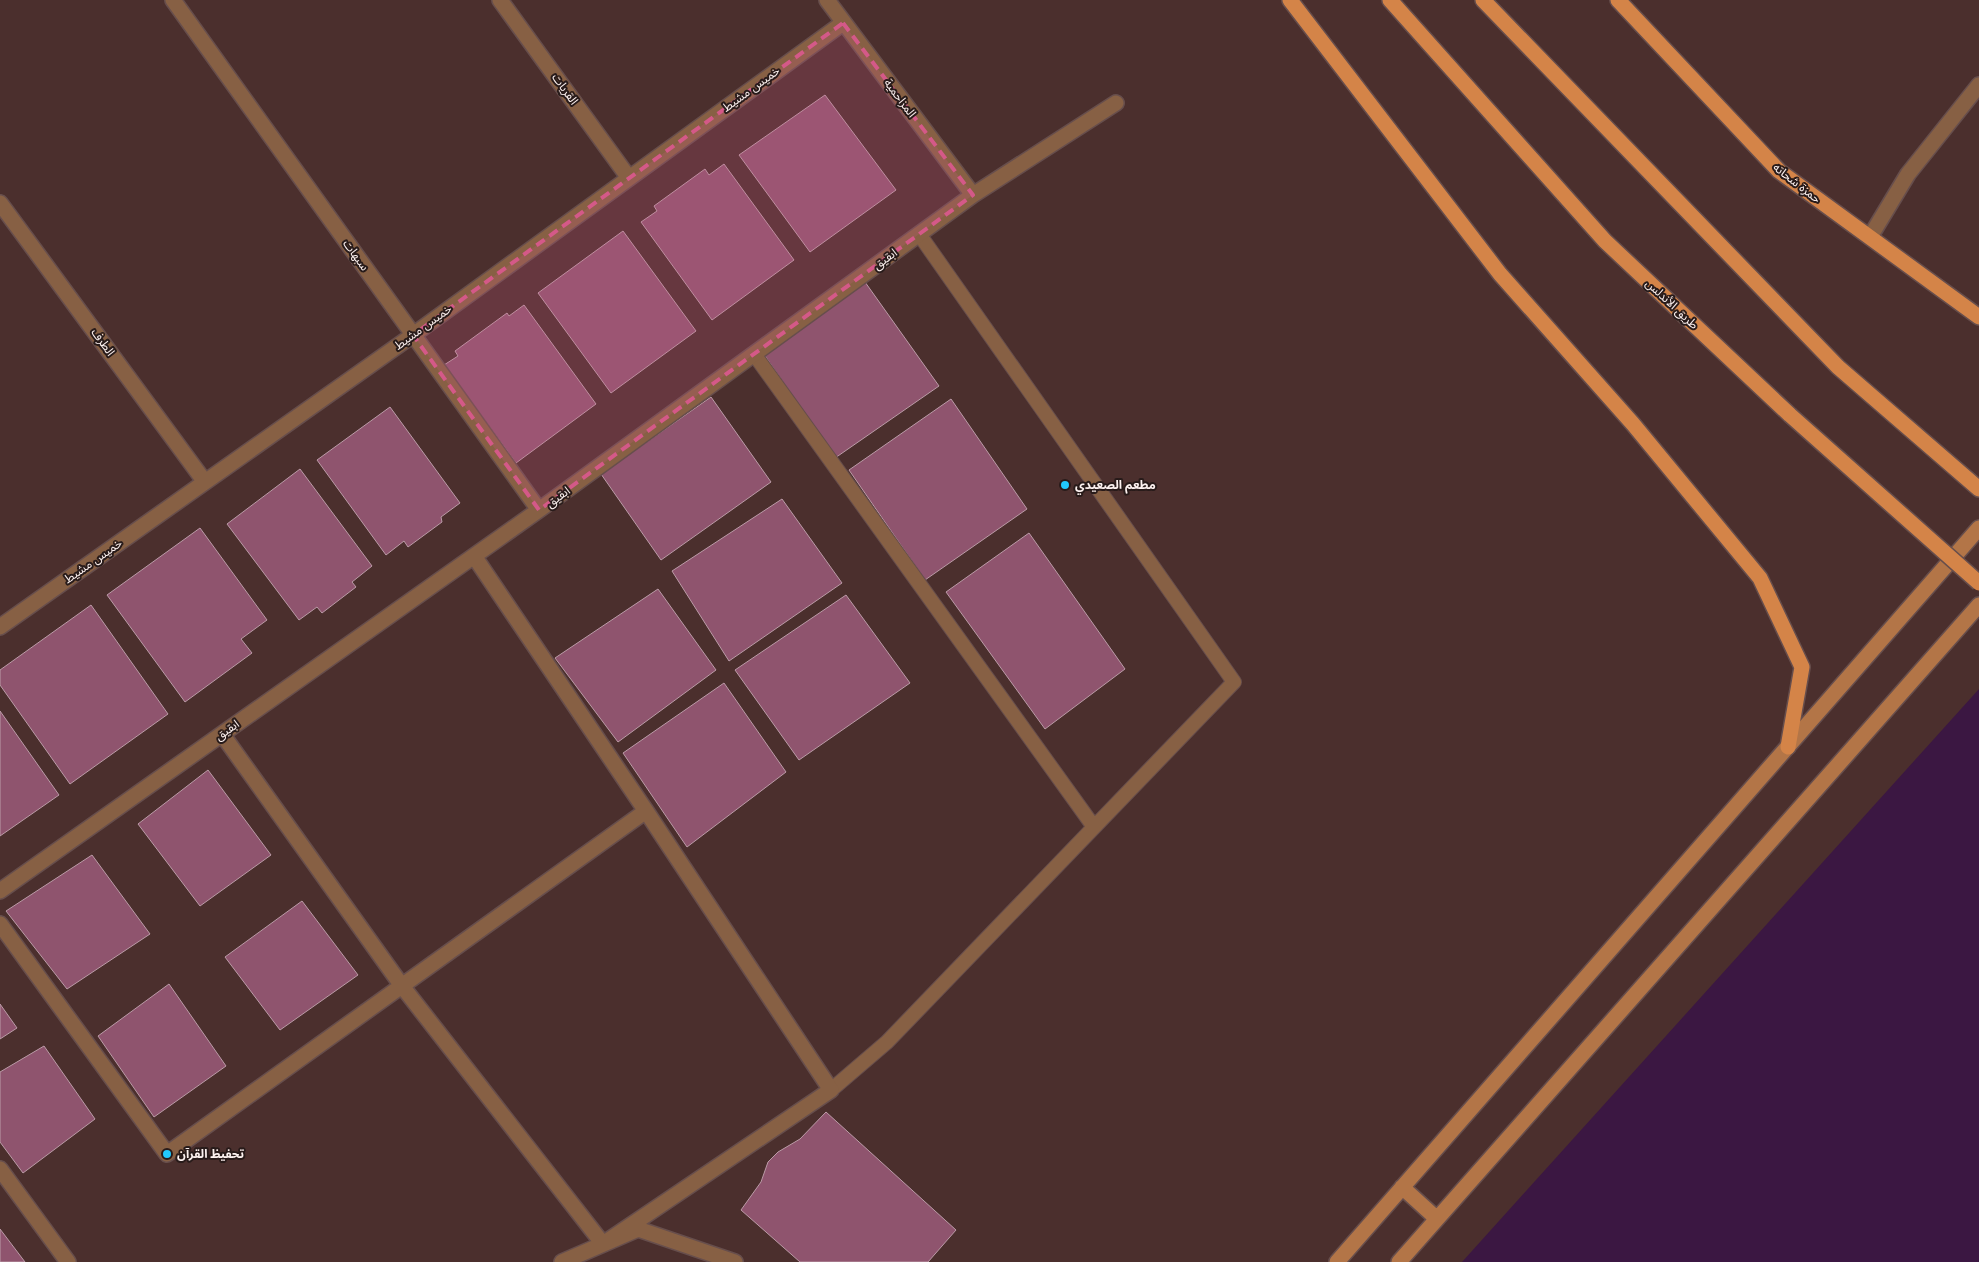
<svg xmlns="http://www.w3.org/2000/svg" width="1979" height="1262" font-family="'Fira Sans','Noto Sans Arabic',sans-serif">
	<rect width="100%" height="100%" fill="#4b2f2d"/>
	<path fill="#3b1742" d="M1979 689V1262H1462Z"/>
	<path fill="#8f546e" stroke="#bb9ba7" d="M825 95 896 190 810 252 739 155Z
		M724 164 794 260 712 320 641 222 657 211 654 206 705 169 709 175Z
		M623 231 696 331 611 393 538 293Z
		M865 282 939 386 835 458 763 353Z
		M524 305 596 404 516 463 444 365 458 356 455 351 507 313 509 316Z
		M711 397 771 482 661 560 601 474Z
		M951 399 1027 509 925 580 849 470Z
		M390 407 460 503 441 517 442 522 408 547 404 541 386 555 317 460Z
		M300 469 372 566 352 582 356 587 322 613 317 607 299 620 227 524Z
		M782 499 842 583 729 661 672 571Z
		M200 528 267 620 241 639 252 653 185 702 107 595Z
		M1029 533 1125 669 1045 729 946 592Z
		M658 589 716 670 618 742 555 658Z
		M846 595 910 683 799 760 735 670Z
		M91 605 168 714 70 784 0 685V670Z
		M724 683 786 772 687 847 623 753Z
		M0 711 59 795 0 836Z
		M208 770 271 855 200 906 138 824Z
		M92 855 150 934 67 989 6 911Z
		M302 901 358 975 280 1030 225 957Z
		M169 984 226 1066 154 1117 98 1036Z
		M0 1004 17 1028 0 1039Z
		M44 1046 95 1119 23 1173 0 1142V1072Z
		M826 1112 956 1230 928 1262H800L741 1210 761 1182 768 1162 778 1152 800 1139Z
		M0 1229 25 1262H0Z"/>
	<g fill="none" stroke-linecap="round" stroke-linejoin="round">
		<defs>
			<path id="lane" d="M754 354 1094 827
				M831 1090 887 1042 1234 682 919 234"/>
			<path id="street" d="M173 0 539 510
				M500 0 629 178
				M827 0 973 195
				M0 203 205 482
				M1870 237 1908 174 1979 85
				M0 627 413 335 843 23
				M222 734 402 986 603 1244 831 1090 646 811 474 556
				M0 891 539 510 973 195 1116 103
				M0 924 167 1154 646 811
				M0 1169 68 1262
				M562 1262 638 1229 735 1262"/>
			<path id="secondary" d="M1402 1187 1436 1218
				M1337 1262 1979 528
				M1399 1262 1979 605"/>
			<path id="primary" d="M1290 0 1500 274 1633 424 1760 578 1802 667 1788 747
				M1390 0 1605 241 1790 415
				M1483 0 1838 367 1979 489
				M1618 0 1779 171 1979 317"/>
		</defs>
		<use href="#lane" stroke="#674e4c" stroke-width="16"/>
		<use href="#street" stroke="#674e4c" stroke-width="18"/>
		<use href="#secondary" stroke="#674e4c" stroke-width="18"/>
		<use href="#primary" stroke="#674e4c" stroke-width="18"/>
		<use href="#lane" stroke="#876044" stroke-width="14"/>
		<use href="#street" stroke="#876044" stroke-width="15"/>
		<use href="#secondary" stroke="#b37547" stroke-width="15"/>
		<use href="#primary" stroke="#d48448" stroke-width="15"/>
		<defs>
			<path id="primary-bridge" d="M1790 415 1979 583"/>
		</defs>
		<use href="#primary-bridge" stroke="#674e4c" stroke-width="18" stroke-linecap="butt"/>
		<use href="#primary-bridge" stroke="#d48448" stroke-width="15"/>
	</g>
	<path fill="#d45988" fill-opacity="0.2" stroke="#d45988" stroke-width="4" stroke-dasharray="10 6" stroke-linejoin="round" d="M843 23 973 195 539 510 413 335Z"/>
	<g fill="#21c9fd" stroke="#281b1a" stroke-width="2">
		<circle cx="1065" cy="485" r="5"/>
		<circle cx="167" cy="1154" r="5"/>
	</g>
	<g text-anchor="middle" stroke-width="4" stroke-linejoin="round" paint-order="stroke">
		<g font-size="12" fill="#fdf2f0" stroke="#281b1a">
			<text transform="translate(565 89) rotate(54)" y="4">القريات</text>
			<text transform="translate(751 89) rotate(-36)" y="4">خميس مشيط</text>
			<text transform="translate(900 98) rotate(53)" y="4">المزاحمية</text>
			<text transform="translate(1797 183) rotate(38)" y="4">حمزة شحاته</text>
			<text transform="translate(356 255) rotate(54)" y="4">سبهات</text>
			<text transform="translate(885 259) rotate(-36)" y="4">ابقيق</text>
			<text transform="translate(1672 304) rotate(43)" y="4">طريق الأندلس</text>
			<text transform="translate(423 327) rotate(-36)" y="4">خميس مشيط</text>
			<text transform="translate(103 342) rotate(54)" y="4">الطرف</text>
			<text transform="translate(558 497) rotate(-36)" y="4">ابقيق</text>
			<text transform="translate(93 561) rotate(-35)" y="4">خميس مشيط</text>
			<text transform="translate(227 730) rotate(-35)" y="4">ابقيق</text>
		</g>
		<g font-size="12" font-weight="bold" fill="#fdf2f0" stroke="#281b1a" text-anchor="start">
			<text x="1075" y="489">مطعم الصعيدي</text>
			<text x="177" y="1158">تحفيظ القرآن</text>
		</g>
	</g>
</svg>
